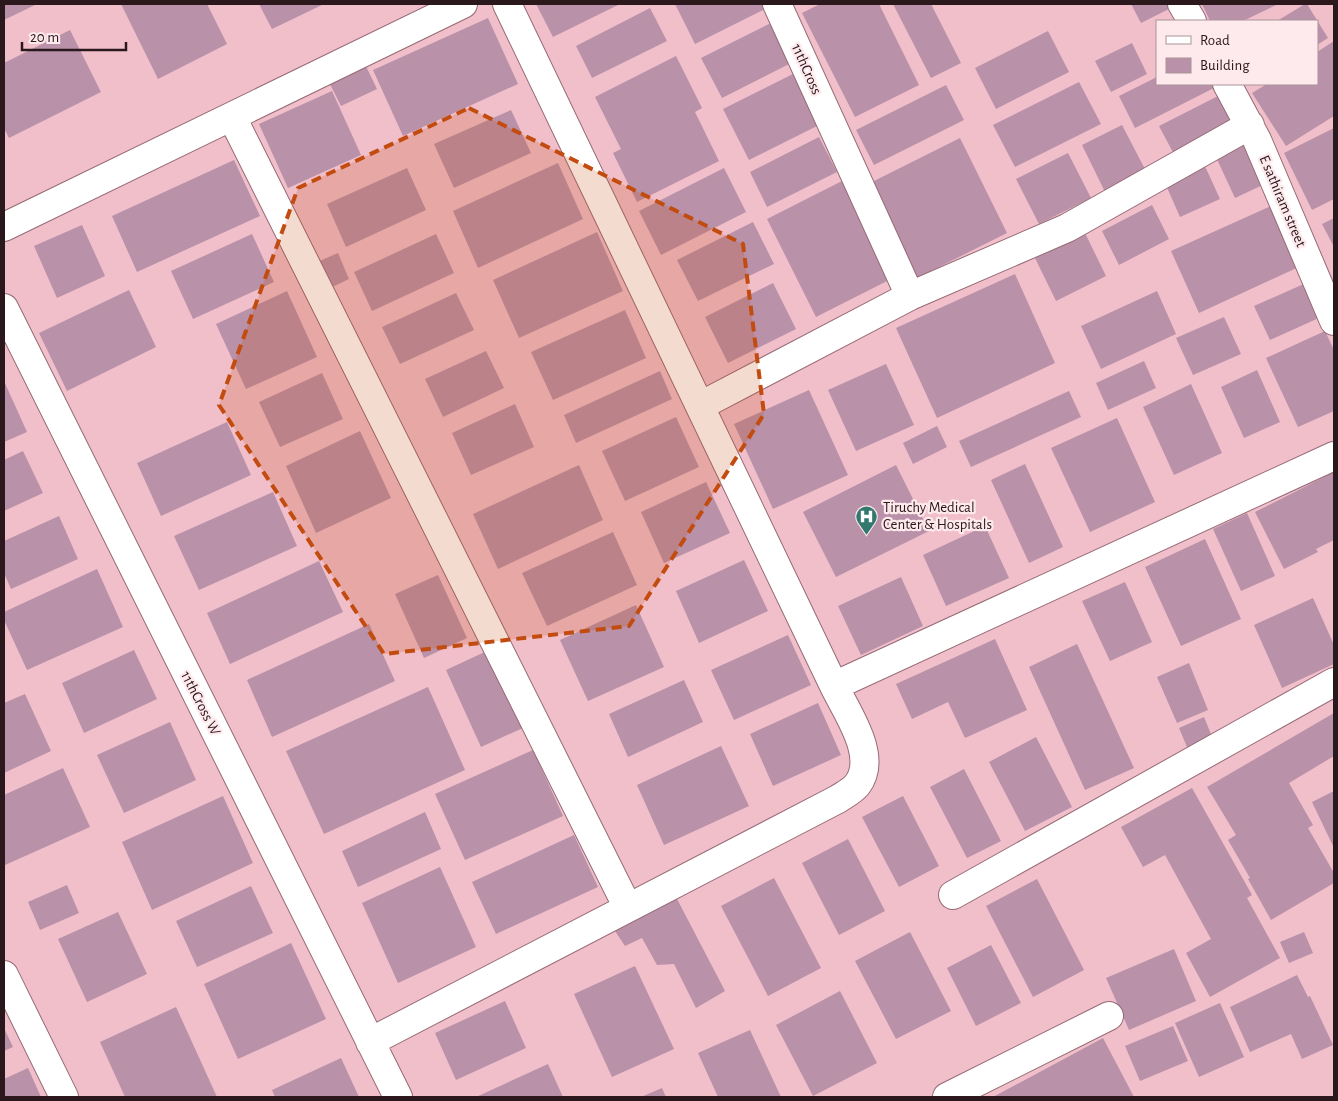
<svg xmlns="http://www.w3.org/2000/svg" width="1338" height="1101" font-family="'Alegreya Sans',sans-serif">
	<rect width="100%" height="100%" fill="#f0bfca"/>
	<path fill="#b991a8" d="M4 4H37L4 20Z
		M121 4H207L227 44 158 79Z
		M259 4H324L272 29Z
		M536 4H620L553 37Z
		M675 4H763L765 9 695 44Z
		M820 4H879L919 85 855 117 802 13Z
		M893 4H931L961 63 931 78Z
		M1131 4H1171L1173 7 1141 23Z
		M1202 4H1278L1243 21H1210Z
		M1305 4H1307L1328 38 1317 45V21H1277Z
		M650 8 667 41 592 78 576 46Z
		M488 18 518 84 403 136 373 70Z
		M773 22 793 62 722 98 701 58Z
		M70 30 101 92 9 138 4 128V63Z
		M1048 31 1069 72 996 109 975 68Z
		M1334 41V116L1286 146 1252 93 1267 84H1317V52Z
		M1132 43 1147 74 1111 92 1095 61Z
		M676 56 702 108 695 112 719 161 637 202 613 153 621 149 595 97Z
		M363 60 377 89 341 106 327 78Z
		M799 71 825 122 749 160 723 109Z
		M1157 77V84H1212L1214 88 1135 128 1119 96Z
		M1079 82 1101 124 1015 167 993 125Z
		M946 85 964 120 874 165 856 130Z
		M332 91 361 155 288 188 259 124Z
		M1222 94 1239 126 1176 158 1159 126Z
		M511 110 531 153 454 188 434 144Z
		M1122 125 1147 173 1106 194 1082 145Z
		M1334 128V199L1312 210 1284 153Z
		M819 137 837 172 767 207 750 172Z
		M960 138 1007 233 911 281 864 186Z
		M1249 139 1269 182 1235 198 1215 155Z
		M1068 153 1091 198 1039 224 1016 179Z
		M234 160 260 216 137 272 112 216Z
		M558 163 583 219 478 268 453 211Z
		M1204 164 1220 199 1180 217 1165 183Z
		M407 168 426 210 346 247 327 204Z
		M724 168 746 212 661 255 639 211Z
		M844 180 893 278 816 317 767 219Z
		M1152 205 1169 239 1119 265 1102 231Z
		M1273 205 1301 266 1199 313 1171 251Z
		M1334 218V247L1322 224Z
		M753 222 774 264 698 301 677 260Z
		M82 225 105 276 57 298 34 246Z
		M597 232 623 291 519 338 493 280Z
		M1085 233 1106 276 1056 301 1035 258Z
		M252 234 274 282 193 319 171 271Z
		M436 234 454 273 372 311 354 272Z
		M338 253 349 279 328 289 317 262Z
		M1015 274 1055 363 937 418 896 328Z
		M773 283 796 329 728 363 705 317Z
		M1306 283 1321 317 1270 340 1254 306Z
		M129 290 156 347 67 391 39 333Z
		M287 291 317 357 246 389 216 324Z
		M1157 291 1176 334 1101 369 1081 326Z
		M456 293 474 330 400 364 382 327Z
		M625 310 646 358 553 400 531 352Z
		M1224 317 1241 354 1193 375 1176 338Z
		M1325 331 1334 350V411L1298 427 1266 358Z
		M486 351 504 388 443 417 425 379Z
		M1144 361 1156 388 1108 410 1096 383Z
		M886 364 914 425 856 451 828 390Z
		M1257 370 1280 422 1244 438 1221 387Z
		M660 371 672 399 576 443 564 415Z
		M322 373 343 419 280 447 259 402Z
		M4 381 27 432 4 442Z
		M1191 384 1222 453 1174 475 1143 407Z
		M809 390 848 475 773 509 734 424Z
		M1069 391 1081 417 971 467 959 441Z
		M515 404 534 447 471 475 452 433Z
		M676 417 699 467 625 501 602 451Z
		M1117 418 1155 502 1090 532 1051 448Z
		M227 422 251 475 161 516 137 463Z
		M937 426 947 447 913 464 903 443Z
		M360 431 391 498 316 533 286 466Z
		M23 451 43 493 4 511V460Z
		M1025 464 1063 547 1029 563 991 480Z
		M579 465 603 520 498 569 473 514Z
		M896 465 929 531 836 577 803 512Z
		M1334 472V540L1316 549 1318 552 1284 569 1255 512Z
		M706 482 730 533 664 563 641 512Z
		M273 492 297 546 199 590 174 536Z
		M1247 513 1275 576 1241 591 1213 529Z
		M59 516 78 559 11 589 4 573V541Z
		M985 526 1009 578 946 606 923 555Z
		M613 532 637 585 547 626 522 573Z
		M1205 539 1241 619 1181 646 1145 567Z
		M744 560 768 611 699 643 676 591Z
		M319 561 343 612 230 664 207 613Z
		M97 569 123 627 27 670 4 620V612Z
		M438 575 467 638 424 658 395 594Z
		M901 577 923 626 861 655 838 606Z
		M1125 582 1152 642 1110 661 1082 601Z
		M1313 598 1334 645V664L1282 688 1254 625Z
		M636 605 664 667 588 701 560 640Z
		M369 624 395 681 272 737 247 680Z
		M788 635 811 685 734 720 711 670Z
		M995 639 1027 710 965 738 948 702 912 719 896 684Z
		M1077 644 1134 768 1085 790 1029 667Z
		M134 650 157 699 84 733 62 683Z
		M489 650 525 727 481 747 446 670Z
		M1189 663 1208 710 1177 723 1157 677Z
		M684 680 703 722 628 757 609 714Z
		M428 687 465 770 324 834 286 751Z
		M25 694 51 751 4 773V703Z
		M818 703 841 755 773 786 750 734Z
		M1334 713V756L1289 783 1313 825 1308 828 1334 873V883L1271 920 1248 879 1250 878 1228 840 1236 835 1207 787Z
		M1204 717 1215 744 1190 754 1179 728Z
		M170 722 196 780 124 813 97 755Z
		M1036 737 1072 807 1025 831 989 762Z
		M721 746 749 806 664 845 637 785Z
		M533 750 563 816 465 860 435 794Z
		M63 768 90 827 5 865 4 795Z
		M964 769 1001 841 967 858 930 787Z
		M1192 788 1252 895 1247 898 1280 958 1210 997 1186 953 1211 939 1165 855 1143 867 1121 827Z
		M1334 791V848L1312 802Z
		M223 796 253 863 152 910 122 842Z
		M903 796 939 866 899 887 862 817Z
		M425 812 441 849 358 887 342 851Z
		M574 835 598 887 496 934 472 882Z
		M848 839 885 911 839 935 802 863Z
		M440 867 476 947 398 983 362 903Z
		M774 878 821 968 768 996 721 906Z
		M1037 879 1084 970 1033 997 986 906Z
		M67 885 79 913 40 930 28 902Z
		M251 886 273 933 197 967 176 921Z
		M676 897 725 991 696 1008 674 964 657 965 642 938 625 946 613 928Z
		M118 912 147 974 87 1002 58 939Z
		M910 932 951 1011 896 1039 855 961Z
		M1304 932 1313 953 1289 963 1280 942Z
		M291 943 326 1019 238 1059 204 984Z
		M991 945 1021 1003 976 1026 947 968Z
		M1174 949 1196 1001 1129 1030 1106 978Z
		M635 966 674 1049 612 1077 574 994Z
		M1297 975 1308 997 1310 996 1333 1045 1302 1059 1291 1034 1250 1052 1230 1007Z
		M840 991 877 1063 813 1096 776 1025Z
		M505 1001 526 1048 456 1080 435 1033Z
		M1220 1003 1244 1057 1199 1077 1175 1023Z
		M176 1007 217 1097H125L100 1042Z
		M1173 1026 1188 1061 1140 1081 1125 1046Z
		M4 1028 13 1047 4 1051Z
		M750 1030 781 1097H718L698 1053Z
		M1103 1038 1134 1097H993Z
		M341 1058 359 1097H275L272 1090Z
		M548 1064 563 1097H476Z
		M28 1068 41 1097H4V1079Z
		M662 1088 666 1097H641Z"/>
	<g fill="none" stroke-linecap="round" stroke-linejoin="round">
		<defs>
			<path id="street" d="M507 4 834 686 1334 456
				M777 4 910 296
				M1182 4 1192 21
				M1227 84 1257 140 1334 321
				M232 117 628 908
				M4 227 463 4
				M4 308 398 1097
				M700 406 910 296 1067 228 1250 125
				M953 895 1334 682
				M4 975 64 1097
				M370 1042 838 799C844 795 852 791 857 785 879 757 847 713 834 686
				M947 1097 1109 1016"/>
		</defs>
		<use href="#street" stroke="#966a75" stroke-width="30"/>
		<use href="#street" stroke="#fff" stroke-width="28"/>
	</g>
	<path fill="#c24c0f" fill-opacity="0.2" stroke="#c24c0f" stroke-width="4" stroke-dasharray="10 6" stroke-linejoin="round" d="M469 108 743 244 764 414 629 626 384 654 219 405 298 188Z"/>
	<defs>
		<symbol id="hospital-pin" viewBox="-11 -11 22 30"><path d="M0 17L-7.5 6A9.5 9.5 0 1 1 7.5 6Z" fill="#32786f" stroke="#fee9ed"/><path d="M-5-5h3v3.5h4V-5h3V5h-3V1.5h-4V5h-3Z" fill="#fff"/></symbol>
	</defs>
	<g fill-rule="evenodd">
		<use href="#hospital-pin" x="854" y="504" width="25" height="34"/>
	</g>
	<g text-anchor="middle" stroke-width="4.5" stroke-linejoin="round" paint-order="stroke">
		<g font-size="15" fill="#2a181c" stroke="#fee9ed">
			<text transform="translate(807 69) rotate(66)" y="5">11thCross</text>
			<text transform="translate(1283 201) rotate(67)" y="5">E sathiram street</text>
			<text transform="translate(201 703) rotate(63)" y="5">11thCross W</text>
		</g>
		<g font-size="15" fill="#2a181c" stroke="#fee9ed" text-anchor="start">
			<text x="883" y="512">Tiruchy Medical<tspan x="883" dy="17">Center &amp; Hospitals</tspan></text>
		</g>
	</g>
	<rect width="1338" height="1101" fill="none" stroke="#2a181c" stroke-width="10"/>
	<rect x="1156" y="20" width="162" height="65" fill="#fee9ed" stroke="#a99599"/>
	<rect x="1166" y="36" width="25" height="8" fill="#ffffff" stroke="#a99599"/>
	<text x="1200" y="45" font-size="15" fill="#2a181c">Road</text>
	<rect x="1166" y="58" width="25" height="15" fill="#b991a8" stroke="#a99599"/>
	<text x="1200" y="70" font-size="15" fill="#2a181c">Building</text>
	<path d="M22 42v8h104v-8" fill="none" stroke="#2a181c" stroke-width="2.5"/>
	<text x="30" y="42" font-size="15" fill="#2a181c" stroke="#fee9ed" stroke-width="4" paint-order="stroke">20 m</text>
</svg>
